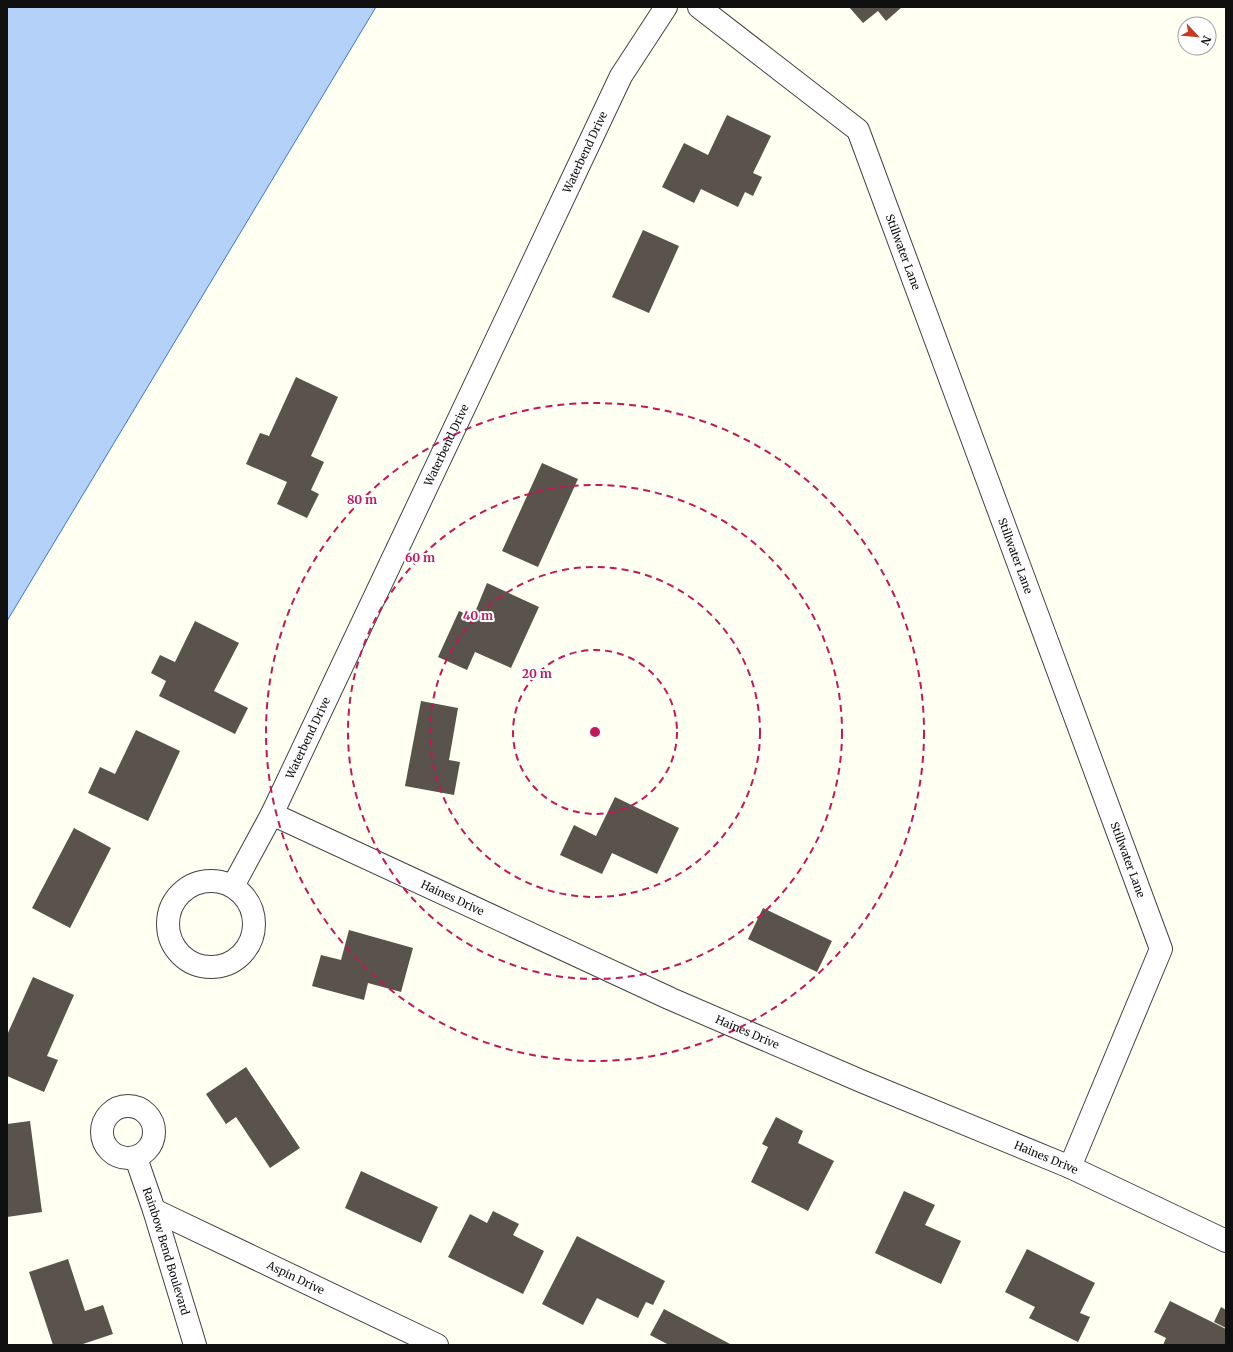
<svg xmlns="http://www.w3.org/2000/svg" width="1233" height="1352" font-family="Merriweather,serif">
	<rect width="100%" height="100%" fill="#fffff2"/>
	<path fill="#b4d2f9" stroke="#3776d4" d="M7 7H376L7 621Z"/>
	<path fill="#59534b" d="M849 7H902L886 21 878 11 863 23Z
		M727 115 771 136 753 173 762 177 753 196 745 192 738 207 701 189 694 203 662 187 684 143 708 155Z
		M643 230 679 246 649 313 612 297Z
		M296 377 338 397 311 456 324 462 311 490 319 494 307 518 277 504 287 482 246 464 260 433 269 436Z
		M542 463 578 479 538 567 502 551Z
		M487 583 539 607 511 668 475 652 467 670 438 657 459 611 473 617Z
		M195 621 239 643 214 691 248 708 235 734 159 696 166 681 151 673 160 655 175 662Z
		M421 701 458 708 449 760 460 762 454 795 405 786Z
		M136 730 180 751 148 821 88 793 100 767 115 774Z
		M615 797 679 828 657 874 612 853 602 874 560 855 574 825 596 836Z
		M74 828 111 848 70 928 32 908Z
		M763 908 832 941 817 972 748 939Z
		M349 930 413 948 401 992 368 983 364 1000 312 986 321 955 341 960Z
		M33 977 74 995 47 1056 58 1060 44 1092 7 1076V1035Z
		M246 1067 300 1148 270 1168 236 1117 226 1124 206 1094Z
		M776 1117 803 1131 798 1143 834 1161 808 1211 751 1182 768 1147 762 1144Z
		M30 1121 42 1212 7 1217V1124Z
		M361 1171 438 1207 421 1243 345 1208Z
		M904 1191 935 1205 925 1225 961 1241 941 1284 875 1253Z
		M493 1211 519 1224 513 1235 544 1251 523 1294 448 1257 470 1214 487 1223Z
		M577 1236 665 1281 653 1305 646 1302 638 1318 597 1298 583 1325 542 1304Z
		M1027 1249 1095 1283 1080 1313 1090 1317 1078 1342 1029 1318 1035 1307 1005 1292Z
		M68 1259 85 1311 103 1305 113 1334 80 1345H53L29 1272Z
		M1170 1301 1226 1329V1345H1163L1166 1338 1154 1332Z
		M1221 1307 1226 1310V1328L1214 1322Z
		M664 1309 732 1345H669L650 1335Z"/>
	<g fill="none" stroke-linecap="round" stroke-linejoin="round">
		<defs>
			<g id="minor">
				<path id="s1" d="M699 7 858 130 1161 949 1070 1167"/>
				<path id="s2" d="M272 814 671 999 861 1081 1070 1167 1226 1241"/>
				<circle cx="211" cy="924" r="43"/>
				<path id="s3" d="M233 886 272 814 621 76 666 7"/>
				<circle cx="128" cy="1132" r="26"/>
				<path id="s4" d="M136 1158 154 1210 195 1345"/>
				<path id="s5" d="M154 1210 437 1345"/>
			</g>
		</defs>
		<use href="#minor" stroke="#434343" stroke-width="24"/>
		<use href="#minor" stroke="#fff" stroke-width="22"/>
	</g>
	<g fill="none" stroke="#c2185b" stroke-width="2" stroke-dasharray="7 5">
		<circle cx="595" cy="732" r="82"/>
		<circle cx="595" cy="732" r="165"/>
		<circle cx="595" cy="732" r="247"/>
		<circle cx="595" cy="732" r="329"/>
	</g>
	<g text-anchor="middle" stroke-width="4" stroke-linejoin="round" paint-order="stroke">
		<g font-size="11" fill="#101010" stroke="#fff">
			<text dy="4" stroke="none"><textPath href="#s3" startOffset="814">Waterbend Drive</textPath></text>
			<text dy="4" stroke="none"><textPath href="#s1" startOffset="331">Stillwater Lane</textPath></text>
			<text dy="4" stroke="none"><textPath href="#s3" startOffset="490">Waterbend Drive</textPath></text>
			<text dy="4" stroke="none"><textPath href="#s1" startOffset="655">Stillwater Lane</textPath></text>
			<text dy="4" stroke="none"><textPath href="#s3" startOffset="166">Waterbend Drive</textPath></text>
			<text dy="4" stroke="none"><textPath href="#s1" startOffset="979">Stillwater Lane</textPath></text>
			<text dy="4" stroke="none"><textPath href="#s2" startOffset="199">Haines Drive</textPath></text>
			<text dy="4" stroke="none"><textPath href="#s2" startOffset="523">Haines Drive</textPath></text>
			<text dy="4" stroke="none"><textPath href="#s2" startOffset="847">Haines Drive</textPath></text>
			<text dy="4" stroke="none"><textPath href="#s4" startOffset="98">Rainbow Bend Boulevard</textPath></text>
			<text dy="4" stroke="none"><textPath href="#s5" startOffset="157">Aspin Drive</textPath></text>
		</g>
	</g>
	<circle cx="595" cy="732" r="6" fill="#c2185b" stroke="#fff" stroke-width="2"/>
	<g font-size="12" text-anchor="middle" font-weight="bold" fill="#c2185b" stroke="#fff" stroke-width="4" stroke-linejoin="round" paint-order="stroke">
		<text x="362" y="504">80 m</text>
		<text x="420" y="562">60 m</text>
		<text x="478" y="620">40 m</text>
		<text x="537" y="678">20 m</text>
	</g>
	<rect width="1233" height="1352" fill="none" stroke="#101010" stroke-width="16"/>
	<g transform="translate(1197 36) rotate(116)"><circle r="19" fill="#ffffff" stroke="#9f9f9f"/>
	<path d="M0-3L7 15L0 10L-7 15Z" fill="#c73920"/>
	<text y="-6" font-size="11" font-weight="bold" text-anchor="middle" fill="#101010">N</text>
	</g>
</svg>
